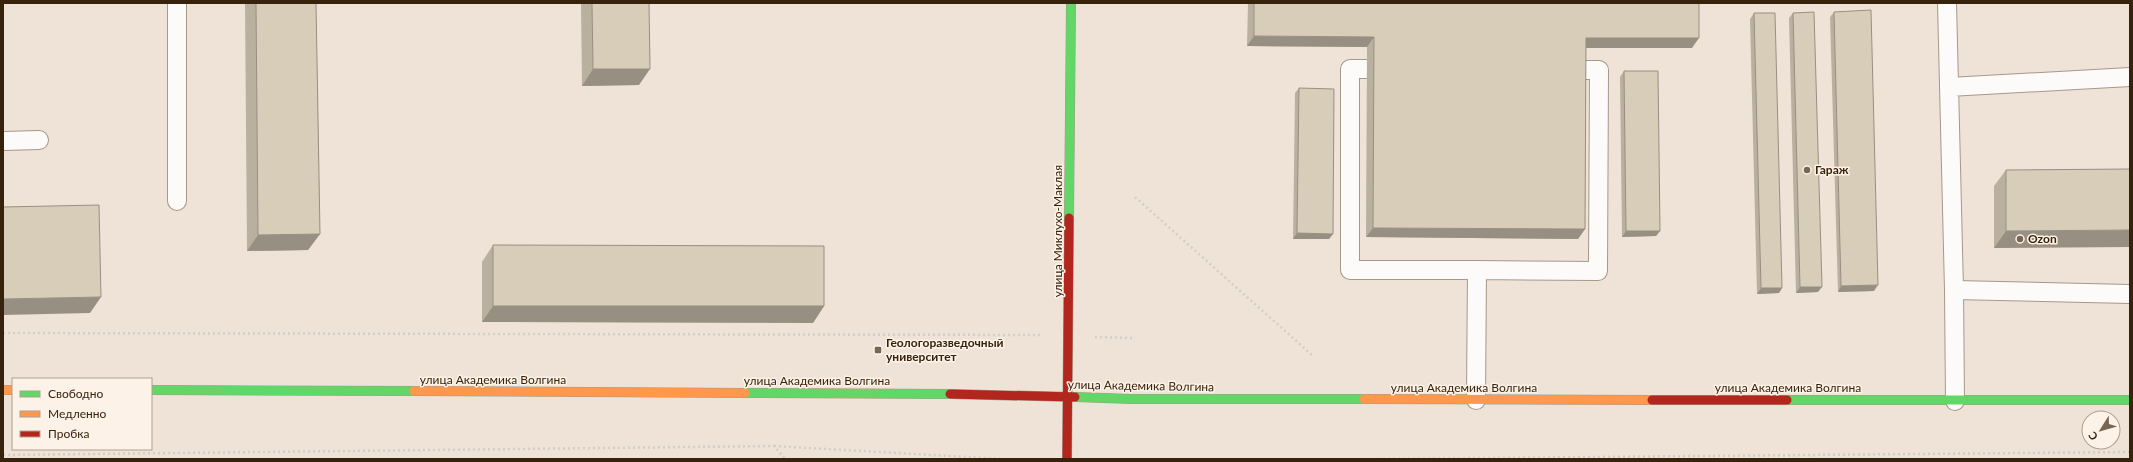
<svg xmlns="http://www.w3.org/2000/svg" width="2133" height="462" font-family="Lato,sans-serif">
	<rect width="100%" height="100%" fill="#efe3d7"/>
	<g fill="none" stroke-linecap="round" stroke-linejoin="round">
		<defs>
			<path id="lane" d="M1947 3 1954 290 1955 401
				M1366 69H1350V270H1477
				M1949 87 2130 77
				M3 141 39 140
				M177 201V3
				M1954 290 2130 294
				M1476 400 1477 270 1598 271 1599 70H1579"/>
			<path id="fast" d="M1069 218 1071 3
				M151 390 414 391
				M745 393 950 394
				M1075 397 1132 399H1364
				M1787 400H2130"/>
			<path id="slow" d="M3 390H13
				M414 391 745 393
				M1364 399 1652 400"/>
			<path id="jam" d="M950 394 1075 397
				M1652 400H1787
				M1067 459 1069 218"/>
		</defs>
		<use href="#lane" stroke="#a79888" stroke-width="20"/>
		<use href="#fast" stroke="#a79888" stroke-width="10"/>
		<use href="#slow" stroke="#a79888" stroke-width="10"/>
		<use href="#jam" stroke="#a79888" stroke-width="10"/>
		<path stroke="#d2cec9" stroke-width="2.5" stroke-dasharray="2 3" stroke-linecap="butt" d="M1135 197 1312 355
			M3 333 1040 335
			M1095 337 1133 338
			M774 446 1002 459
			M3 455 774 446 785 459
			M1373 459 2130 452"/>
		<use href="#lane" stroke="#fdfbf9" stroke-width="18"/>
		<use href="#fast" stroke="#63d668" stroke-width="9"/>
		<use href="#slow" stroke="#ff974d" stroke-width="9"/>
		<use href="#jam" stroke="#b3261e" stroke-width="9"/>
	</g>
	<path fill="#bab09f" d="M245 3H316L320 234 308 250 247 251Z
		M581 3H649L639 85 582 86Z
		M1248 3H1699L1692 48H1586L1585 229 1578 239 1366 237 1367 47 1247 46Z
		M1834 12 1874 291 1838 292 1830 17Z
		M1754 13 1782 288 1779 293 1757 294 1750 19Z
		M1793 13 1818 292 1796 293 1789 18Z
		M1624 71 1660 231 1656 236 1622 237 1620 77Z
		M1299 88 1333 234 1329 239H1293L1295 93Z
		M2130 169 1994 248V186L2006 170Z
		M493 245 824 306 813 323 482 322V262Z"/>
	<path fill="#979082" d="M1254 36 1374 37 1367 47 1247 46Z
		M1586 38H1699L1692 48H1579Z
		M593 69H650L639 85 582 86Z
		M1373 228 1585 229 1578 239 1366 237Z
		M2130 230V247L1994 248 2006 231Z
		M1626 231H1660L1656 236 1622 237Z
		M1297 233 1333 234 1329 239H1293Z
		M320 234 308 250 247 251 258 235Z
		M1878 285 1874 291 1838 292 1841 286Z
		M1800 287H1822L1818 292 1796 293Z
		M1761 288H1782L1779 293 1757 294Z
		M101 297 90 313 3 315V299Z
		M493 306H824L813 323 482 322Z"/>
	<path fill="#d8cdb9" stroke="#979082" d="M256 3H316L320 234 258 235Z
		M592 3H649L650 69H593Z
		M1254 3H1699V38H1586L1585 229 1373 228 1374 37 1254 36Z
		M1871 10 1878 285 1841 286 1834 12Z
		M1814 12 1822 287H1800L1793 13Z
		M1754 13H1775L1782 288H1761Z
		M1624 71H1658L1660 231H1626Z
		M1299 88 1334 89 1333 234 1297 233Z
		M2130 169V230L2006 231V170Z
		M99 205 101 297 3 299V207Z
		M493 245 824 246V306H493Z"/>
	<g fill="#776653" stroke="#fdf2e7" stroke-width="1.5">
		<circle cx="1807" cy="170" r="4"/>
		<circle cx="2020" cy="239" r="4"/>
		<rect x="874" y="346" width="8" height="8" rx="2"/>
	</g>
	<g text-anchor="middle" stroke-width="3" stroke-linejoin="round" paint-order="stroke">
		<g font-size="12" font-weight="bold" fill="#37230c" stroke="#fdf2e7" text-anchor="start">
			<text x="1815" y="174">Гараж</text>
			<text x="2028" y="243">Ozon</text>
			<text x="886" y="347">Геологоразведочный<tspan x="886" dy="14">университет</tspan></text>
		</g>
		<g font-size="12" fill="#37230c" stroke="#fdf2e7">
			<text transform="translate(1058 231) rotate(-90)" y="4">улица Миклухо-Маклая</text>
			<text x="493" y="384">улица Академика Волгина</text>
			<text x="817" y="385">улица Академика Волгина</text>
			<text transform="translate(1141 386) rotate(1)" y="4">улица Академика Волгина</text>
			<text x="1464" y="392">улица Академика Волгина</text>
			<text x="1788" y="392">улица Академика Волгина</text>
		</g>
	</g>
	<rect width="2133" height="462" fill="none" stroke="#37230c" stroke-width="8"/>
	<rect x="12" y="378" width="140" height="72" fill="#fdf2e7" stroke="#ae9f8f"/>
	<rect x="20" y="391" width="20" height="6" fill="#63d668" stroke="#ae9f8f"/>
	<text x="48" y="398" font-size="12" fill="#37230c">Свободно</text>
	<rect x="20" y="411" width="20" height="6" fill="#ff974d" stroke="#ae9f8f"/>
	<text x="48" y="418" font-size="12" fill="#37230c">Медленно</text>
	<rect x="20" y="431" width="20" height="6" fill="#b3261e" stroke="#ae9f8f"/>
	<text x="48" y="438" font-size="12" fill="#37230c">Пробка</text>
	<g transform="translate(2101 430) rotate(233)"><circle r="19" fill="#fdf2e7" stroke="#ae9f8f"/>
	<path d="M0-3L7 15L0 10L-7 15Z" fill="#776653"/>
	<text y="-6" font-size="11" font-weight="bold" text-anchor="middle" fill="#37230c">С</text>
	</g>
</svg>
